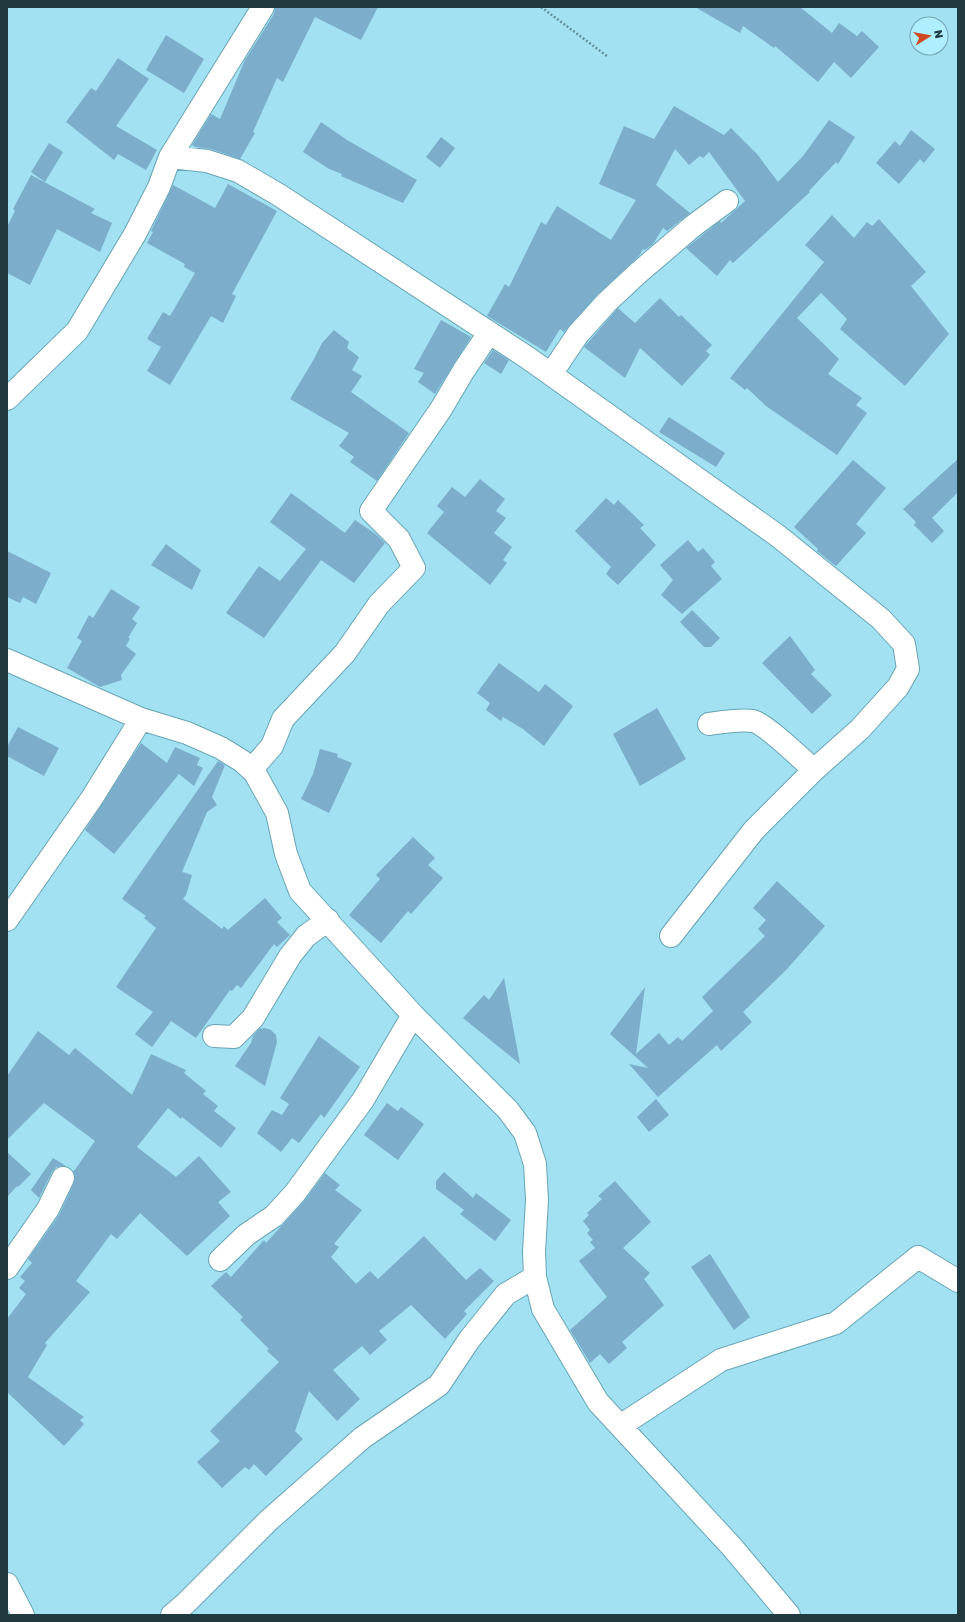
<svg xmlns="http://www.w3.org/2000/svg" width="965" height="1622" font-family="'Golos Text',sans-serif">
	<rect width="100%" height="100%" fill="#a1e1f1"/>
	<path fill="#7cadcb" d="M275 7H378L361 40 315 17 283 82 277 78 253 132 255 133 240 159 211 149 196 147 192 145 211 114 220 119 245 60 274 14Z
		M695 7H800L832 33 839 23 857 36 862 31 879 47 851 78 834 62 818 82 775 46 774 48 743 26 740 33Z
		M166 35 204 59 184 93 146 70Z
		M118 58 149 79 116 126 157 150 146 170 118 154 114 160 66 122 91 88 96 91Z
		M674 106 724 135 731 128 757 154 778 182 803 156 829 120 855 137 838 164 836 162 809 191 810 192 733 263 730 260 717 276 686 248 720 221 721 223 745 201 709 152 703 158 700 156 689 165 675 149 656 185 690 213 667 231 663 228 653 244 645 250 643 249 639 256 598 294 564 332 560 329 546 352 487 316 505 284 509 287 541 222 546 225 557 206 611 240 636 200 599 184 624 126 654 139Z
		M321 122 347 140 417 180 403 203 341 176 342 174 329 169 303 152Z
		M911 130 935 149 924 163 920 159 899 184 876 163 895 141 900 146Z
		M441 137 455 148 440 168 426 157Z
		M49 143 63 152 45 182 31 172Z
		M31 175 95 209 91 213 112 223 100 252 57 229 30 285 7 273V227L15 211 13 209Z
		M228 184 277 211 232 294 236 296 223 323 211 316 170 385 147 371 161 347 147 339 163 312 170 316 195 273 184 267 185 264 147 243 153 232 151 231 173 185 215 208Z
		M832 215 854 238 867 222 872 226 879 219 926 272 911 286 949 334 905 386 840 329 847 319 821 293 797 318 839 359 828 374 862 398 856 405 867 413 837 455 766 406 747 388 745 390 730 378 824 262 805 245Z
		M660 298 679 317 681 315 712 345 706 351 710 355 682 386 640 348 625 378 584 347 618 308 635 323Z
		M441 320 471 337 435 394 418 382 424 373 414 369Z
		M334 330 349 342 347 348 359 357 352 370 362 376 351 392 409 433 377 481 350 462 354 457 339 446 349 433 290 399 314 359 322 343Z
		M493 350 509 360 501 374 484 363Z
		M669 417 725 453 716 467 659 432Z
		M958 459V492L932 518 944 531 932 543 914 525 916 522 903 509Z
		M853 460 886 488 856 524 866 533 836 566 817 551 818 549 794 527Z
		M480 479 505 499 496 511 506 518 494 533 512 547 503 560 507 563 490 585 427 533 444 512 437 506 452 487 465 497Z
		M291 493 345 533 355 520 377 535 385 543 354 583 321 560 264 638 226 613 259 566 280 581 306 549 270 522Z
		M606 498 614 505 618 500 644 525 640 528 656 545 618 585 606 574 611 567 575 531Z
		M688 540 698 552 703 548 715 562 711 566 722 579 682 614 661 595 673 580 660 565Z
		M166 544 201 570 192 590 151 565Z
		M7 551 51 573 36 604 23 597 20 603 7 597Z
		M111 589 140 607 132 619 137 623 128 638H130L126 646 136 654 121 675 122 680 100 687 67 668 82 641 77 638 89 615 93 618Z
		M692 610 720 638 711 647H704L680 622Z
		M790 636 815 670 811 674 832 695 812 714 762 663Z
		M499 663 539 692 545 684 573 706 544 746 523 729 503 717 501 721 486 710 490 703 477 693Z
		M657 708 686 759 640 786 613 734Z
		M18 727 59 748 44 776 7 756V747Z
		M141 743 167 763 175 747 200 758 197 765 203 768 194 786 179 774 114 854 85 830Z
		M320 749 338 754 337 757 352 763 329 813 301 799 313 774Z
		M218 761 225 765 212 797 217 805 207 812 182 872 192 875 186 895 183 899 222 929 224 926 228 930 265 898 282 918 277 922 290 935 277 947 274 944 241 988 237 985 232 991 230 990 196 1038 171 1021 152 1047 135 1034 153 1012 116 987 156 928 144 918 146 916 122 899Z
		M413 837 435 858 428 865 443 878 411 914 408 911 381 943 349 915 380 879 376 875Z
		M777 881 825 926 787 969 743 1012 752 1022 721 1051 717 1045 658 1097 629 1064 648 1068 610 1034 645 987 636 1054 659 1033 669 1045 678 1037 682 1041 713 1011 702 997 765 936 758 929 766 920 753 908Z
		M504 978 520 1064 463 1018 484 995 489 1000Z
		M265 1028 271 1030 276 1035 277 1042 265 1086 235 1066 251 1043 253 1036 259 1029Z
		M38 1031 69 1055 75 1048 132 1095 151 1054 186 1070 184 1073 206 1091 203 1094 218 1106 214 1111 236 1128 221 1148 182 1117 181 1119 168 1108 137 1147 176 1177 199 1156 231 1192 218 1202 230 1216 187 1256 140 1213 117 1239 111 1234 76 1281 90 1292 45 1343 47 1345 28 1377 84 1417 80 1420 84 1424 64 1446 7 1392V1319L26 1294 19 1288 25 1281 20 1277 32 1263 28 1259 59 1215 74 1183 75 1177 73 1170 74 1171 95 1141 44 1103 7 1140V1076Z
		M319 1036 360 1067 324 1118 321 1114 299 1143 292 1138 281 1152 257 1133 272 1110 282 1115 289 1104 280 1098Z
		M656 1099 669 1115 649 1132 637 1117Z
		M387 1103 398 1111 401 1107 424 1124 398 1160 364 1135Z
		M7 1152 31 1174 18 1187 17 1186 7 1197Z
		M53 1158 66 1166 56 1167 52 1172 39 1198 31 1190Z
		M444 1172 473 1198 476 1193 511 1220 495 1241 460 1214 464 1210 436 1189V1181Z
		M325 1173 340 1185 335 1190 362 1210 334 1244 339 1247 331 1257 356 1284 370 1271 378 1279 424 1236 466 1280 480 1268 494 1281 464 1311 467 1314 445 1339 411 1305 379 1331 387 1340 370 1355 362 1346 333 1370 360 1399 337 1421 309 1391 295 1431 303 1439 266 1476 254 1464 249 1470 245 1467 222 1488 197 1462 220 1441 210 1431 279 1362 267 1351 269 1349 240 1320 243 1317 211 1286 226 1272 231 1277 264 1240 266 1243 304 1201Z
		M615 1181 651 1222 623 1248 650 1273 644 1279 664 1305 622 1342 627 1348 609 1364 600 1354 590 1363 570 1330 607 1297 579 1261 595 1248 590 1242 593 1240 587 1233 590 1230 583 1221 589 1215 587 1213 602 1199 598 1196Z
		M710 1254 750 1317 734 1330 691 1267Z"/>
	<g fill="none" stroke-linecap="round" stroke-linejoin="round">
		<defs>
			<path id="minor" d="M170 157 263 7
				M551 374 578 334 607 302 637 274 693 226 727 201
				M7 399 77 331 135 234 159 187 170 157 207 161 238 171 279 195 528 358 778 536 881 619 904 644 908 669 898 687 860 729 814 770C803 760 764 723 753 721 739 719 723 722 709 724
				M7 660 141 719 187 733 221 748 242 761 255 773 277 813 286 854 300 891 413 1015 508 1110 525 1133 535 1164 537 1200 534 1252 535 1277 543 1309 598 1402 732 1547 789 1615
				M252 769 272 746 283 719 345 653 379 604 414 568 399 539 371 511 441 409 464 370 489 333
				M7 920 92 798 141 719
				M671 936 754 830 814 770
				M214 1036 234 1037 253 1018 290 956 306 936 328 920
				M220 1260 246 1235 274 1216 295 1193 363 1100 413 1015
				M7 1268 48 1209 63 1178
				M620 1426 721 1360 836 1323 918 1257 958 1281
				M7 1584 23 1615
				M172 1615 186 1603 268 1521 362 1438 439 1385 469 1340 506 1294 535 1277"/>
		</defs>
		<use href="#minor" stroke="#67a5b5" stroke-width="24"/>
		<path stroke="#64929d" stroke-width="2.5" stroke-dasharray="2 2" stroke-linecap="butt" d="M541 7 607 56"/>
		<use href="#minor" stroke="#fff" stroke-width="22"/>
	</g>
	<rect width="965" height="1622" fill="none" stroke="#203a40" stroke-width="16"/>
	<g transform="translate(929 36) rotate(79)"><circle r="19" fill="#aeeeff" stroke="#75a6b3"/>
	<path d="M0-3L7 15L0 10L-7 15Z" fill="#d04721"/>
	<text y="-6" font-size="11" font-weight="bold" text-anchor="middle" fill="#203a40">N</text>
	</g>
</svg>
